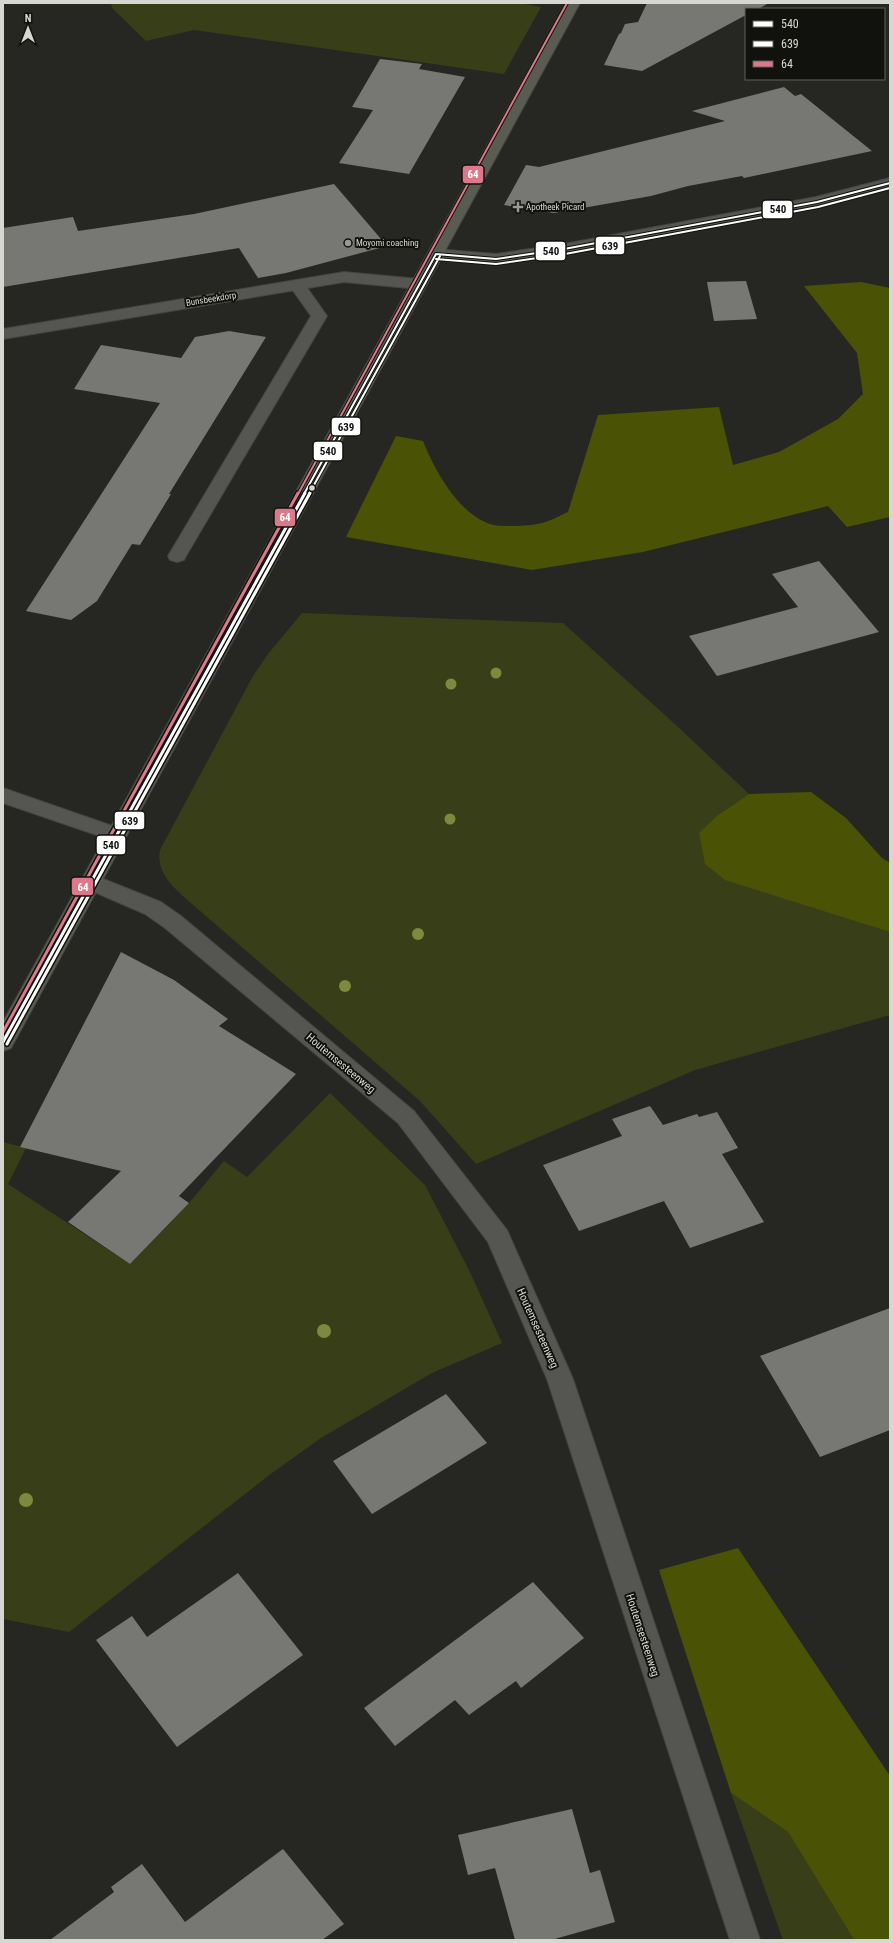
<svg xmlns="http://www.w3.org/2000/svg" width="893" height="1943" font-family="'Roboto Condensed',sans-serif">
	<rect width="100%" height="100%" fill="#262722"/>
	<path fill="#383e18" d="M111 3H520L541 7 504 74 194 30 146 41 112 8Z
		M302 613 563 623 676 725 749 794 718 815 828 911 890 932V1015L695 1070 476 1164 420 1101 185 898C171 885 156 871 160 850L253 676 268 654Z
		M330 1093 425 1185 470 1272 502 1343 432 1373 321 1438 268 1476 69 1632 3 1619V1142L26 1148 8 1184 130 1264 189 1203 224 1161 247 1177Z
		M731 1793 788 1832 854 1940H783Z"/>
	<path fill="#495205" d="M861 282 890 288V517L847 527 828 506 643 552 532 570 346 537 396 436 423 441C435 471 460 517 494 525 503 527 528 526 537 524 547 523 559 516 568 512L598 415 719 407 733 465 779 452 838 419 863 394 857 353 804 286Z
		M811 792 846 818 882 858 890 863V932L725 880 705 864 699 833 718 815 749 794Z
		M738 1548 890 1776V1940H854L788 1832 731 1793 659 1570Z"/>
	<path fill="#777873" d="M647 3H769L758 9H746V15L642 71 604 65 619 34 621 33 625 24 638 22Z
		M380 59 422 64 419 69 465 77 409 174 339 163 373 110 352 107Z
		M784 87 795 96 801 94 872 151 744 178 742 176 688 186 651 196 554 213 504 205 526 165 539 167 725 121 692 111Z
		M334 184 387 246 286 273 258 278 239 248 3 287V228L73 217 78 231 194 214Z
		M746 281 757 319 714 321 707 282Z
		M229 331 266 337 169 494H171L140 545 132 544 97 601 71 620 26 611 160 403 74 389 101 345 181 358 195 337Z
		M819 561 879 632 717 676 689 636 798 607 772 574Z
		M121 952 174 980 228 1019 219 1026 296 1074 179 1196 189 1203 130 1264 68 1222 121 1171 20 1147Z
		M650 1106 663 1125 697 1114 699 1117 717 1112 738 1148 722 1154 764 1222 690 1248 664 1201 579 1231 543 1165 622 1136 612 1119Z
		M890 1308V1430L820 1457 760 1356Z
		M446 1394 487 1443 372 1514 333 1461Z
		M238 1573 303 1655 177 1747 96 1640 132 1616 147 1637Z
		M533 1582 584 1638 521 1688 516 1681 469 1715 455 1700 395 1746 364 1708Z
		M572 1809 590 1873 600 1870 615 1922 551 1940H515L495 1868 468 1875 458 1835Z
		M283 1849 344 1924 322 1940H50L114 1892 111 1887 142 1864 185 1922Z"/>
	<g fill="none" stroke-linecap="round" stroke-linejoin="round">
		<defs>
			<path id="service" d="M297 280 303 282 327 316 186 556 184 560 177 562 170 560 168 556 311 316 289 285 291 282Z"/>
			<path id="minor" d="M344 272 419 279 425 281 427 284 425 287 419 289 344 282 3 339V329Z"/>
			<path id="tertiary" d="M890 178V188L817 207 564 254 496 264 436 259 430 257 428 254 430 251 436 249 496 254 564 244 816 197Z
				M3 788 124 830 127 835 124 840 117 842 3 803Z
				M91 874 161 902 181 916 414 1111 507 1230 573 1379 760 1940H730L547 1379 488 1242 398 1123 165 928 145 914 83 887 80 882 83 877Z"/>
			<path id="primary" d="M566 3H580L11 1048 3 1051V1022Z"/>
		</defs>
		<use href="#service" stroke="#43443f" stroke-width="2"/>
		<use href="#minor" stroke="#43443f" stroke-width="2"/>
		<use href="#tertiary" stroke="#43443f" stroke-width="2"/>
		<use href="#primary" stroke="#43443f" stroke-width="2"/>
		<use href="#service" fill="#555652" fill-rule="evenodd"/>
		<use href="#minor" fill="#555652" fill-rule="evenodd"/>
		<use href="#tertiary" fill="#555652" fill-rule="evenodd"/>
		<use href="#primary" fill="#5a5c51" fill-rule="evenodd"/>
		<defs>
			<path id="bus-1-far1" d="M436 254 496 259 564 249 817 202 890 183
				M304 494 436 254"/>
			<path id="bus-1" d="M3 1042 305 493"/>
			<path id="bus-2-far1" d="M436 259 496 264 565 254 818 207 890 188
				M309 494 440 256"/>
			<path id="bus-2" d="M7 1044 310 493"/>
			<path id="bus-3-far1" d="M298 494 567 3"/>
			<path id="bus-3" d="M3 1032 298 493"/>
		</defs>
		<use href="#bus-1-far1" stroke="#11120d" stroke-width="4"/>
		<use href="#bus-1" stroke="#11120d" stroke-width="6"/>
		<use href="#bus-2-far1" stroke="#11120d" stroke-width="4"/>
		<use href="#bus-2" stroke="#11120d" stroke-width="6"/>
		<use href="#bus-3-far1" stroke="#11120d" stroke-width="4"/>
		<use href="#bus-3" stroke="#11120d" stroke-width="6"/>
		<use href="#bus-1-far1" stroke="#fff" stroke-width="2"/>
		<use href="#bus-1" stroke="#fff" stroke-width="3"/>
		<use href="#bus-2-far1" stroke="#fff" stroke-width="2"/>
		<use href="#bus-2" stroke="#fff" stroke-width="3"/>
		<use href="#bus-3-far1" stroke="#dc788a" stroke-width="2"/>
		<use href="#bus-3" stroke="#dc788a" stroke-width="3"/>
	</g>
	<g fill="#7c893e">
		<circle cx="496" cy="673" r="5.5"/>
		<circle cx="451" cy="684" r="5.5"/>
		<circle cx="450" cy="819" r="5.5"/>
		<circle cx="418" cy="934" r="6"/>
		<circle cx="345" cy="986" r="6"/>
		<circle cx="324" cy="1331" r="7"/>
		<circle cx="26" cy="1500" r="7"/>
	</g>
	<g fill="#989994" stroke="#11120d" stroke-width="1.5">
		<path d="M516 201h4v4h4v4h-4v4h-4v-4h-4v-4h4z"/>
		<circle cx="348" cy="243" r="4"/>
	</g>
	<circle fill="#d6d7d1" stroke="#11120d" stroke-width="1.5" cx="312" cy="488" r="3.5"/>
	<g text-anchor="middle" stroke-width="4" stroke-linejoin="round" paint-order="stroke">
		<g font-size="9" fill="#d6d7d1" stroke="#11120d" text-anchor="start">
			<text x="526" y="210">Apotheek Picard</text>
			<text x="356" y="246">Moyomi coaching</text>
		</g>
		<g font-size="9" fill="#d6d7d1" stroke="#11120d">
			<text transform="translate(211 299) rotate(-9)" y="3">Bunsbeekdorp</text>
		</g>
		<g font-size="11" fill="#d6d7d1" stroke="#11120d">
			<text transform="translate(341 1063) rotate(40)" y="4">Houtemsesteenweg</text>
			<text transform="translate(538 1328) rotate(66)" y="4">Houtemsesteenweg</text>
			<text transform="translate(643 1635) rotate(72)" y="4">Houtemsesteenweg</text>
		</g>
	</g>
	<g stroke="#11120d" stroke-width="1.5">
		<rect x="462" y="165" width="22" height="19" rx="4" fill="#dc788a"/>
		<rect x="762" y="200" width="31" height="19" rx="4" fill="#fff"/>
		<rect x="595" y="236" width="30" height="19" rx="4" fill="#fff"/>
		<rect x="535" y="241" width="31" height="20" rx="4" fill="#fff"/>
		<rect x="331" y="417" width="30" height="19" rx="4" fill="#fff"/>
		<rect x="313" y="441" width="30" height="20" rx="4" fill="#fff"/>
		<rect x="274" y="508" width="22" height="19" rx="4" fill="#dc788a"/>
		<rect x="114" y="811" width="31" height="19" rx="4" fill="#fff"/>
		<rect x="96" y="835" width="30" height="20" rx="4" fill="#fff"/>
		<rect x="71" y="877" width="23" height="19" rx="4" fill="#dc788a"/>
	</g>
	<g font-size="11" text-anchor="middle" font-weight="bold" fill="#fff">
		<text x="473" y="178">64</text>
		<text x="285" y="521">64</text>
		<text x="83" y="891">64</text>
	</g>
	<g font-size="11" text-anchor="middle" font-weight="bold" fill="#111">
		<text x="778" y="213">540</text>
		<text x="610" y="250">639</text>
		<text x="551" y="255">540</text>
		<text x="346" y="431">639</text>
		<text x="328" y="455">540</text>
		<text x="130" y="825">639</text>
		<text x="111" y="849">540</text>
	</g>
	<rect width="893" height="1943" fill="none" stroke="#d6d7d1" stroke-width="8"/>
	<rect x="745" y="8" width="140" height="72" fill="#11120d" stroke="#60615b"/>
	<rect x="753" y="21" width="20" height="6" fill="#ffffff" stroke="#60615b"/>
	<text x="781" y="28" font-size="12" fill="#d6d7d1">540</text>
	<rect x="753" y="41" width="20" height="6" fill="#ffffff" stroke="#60615b"/>
	<text x="781" y="48" font-size="12" fill="#d6d7d1">639</text>
	<rect x="753" y="61" width="20" height="6" fill="#dc788a" stroke="#60615b"/>
	<text x="781" y="68" font-size="12" fill="#d6d7d1">64</text>
	<g transform="translate(28 28)" stroke="#11120d" stroke-width="3" paint-order="stroke">
	<path d="M0-3L7 15L0 10L-7 15Z" fill="#d6d7d1"/>
	<text y="-6" font-size="11" font-weight="bold" text-anchor="middle" fill="#d6d7d1">N</text>
	</g>
</svg>
